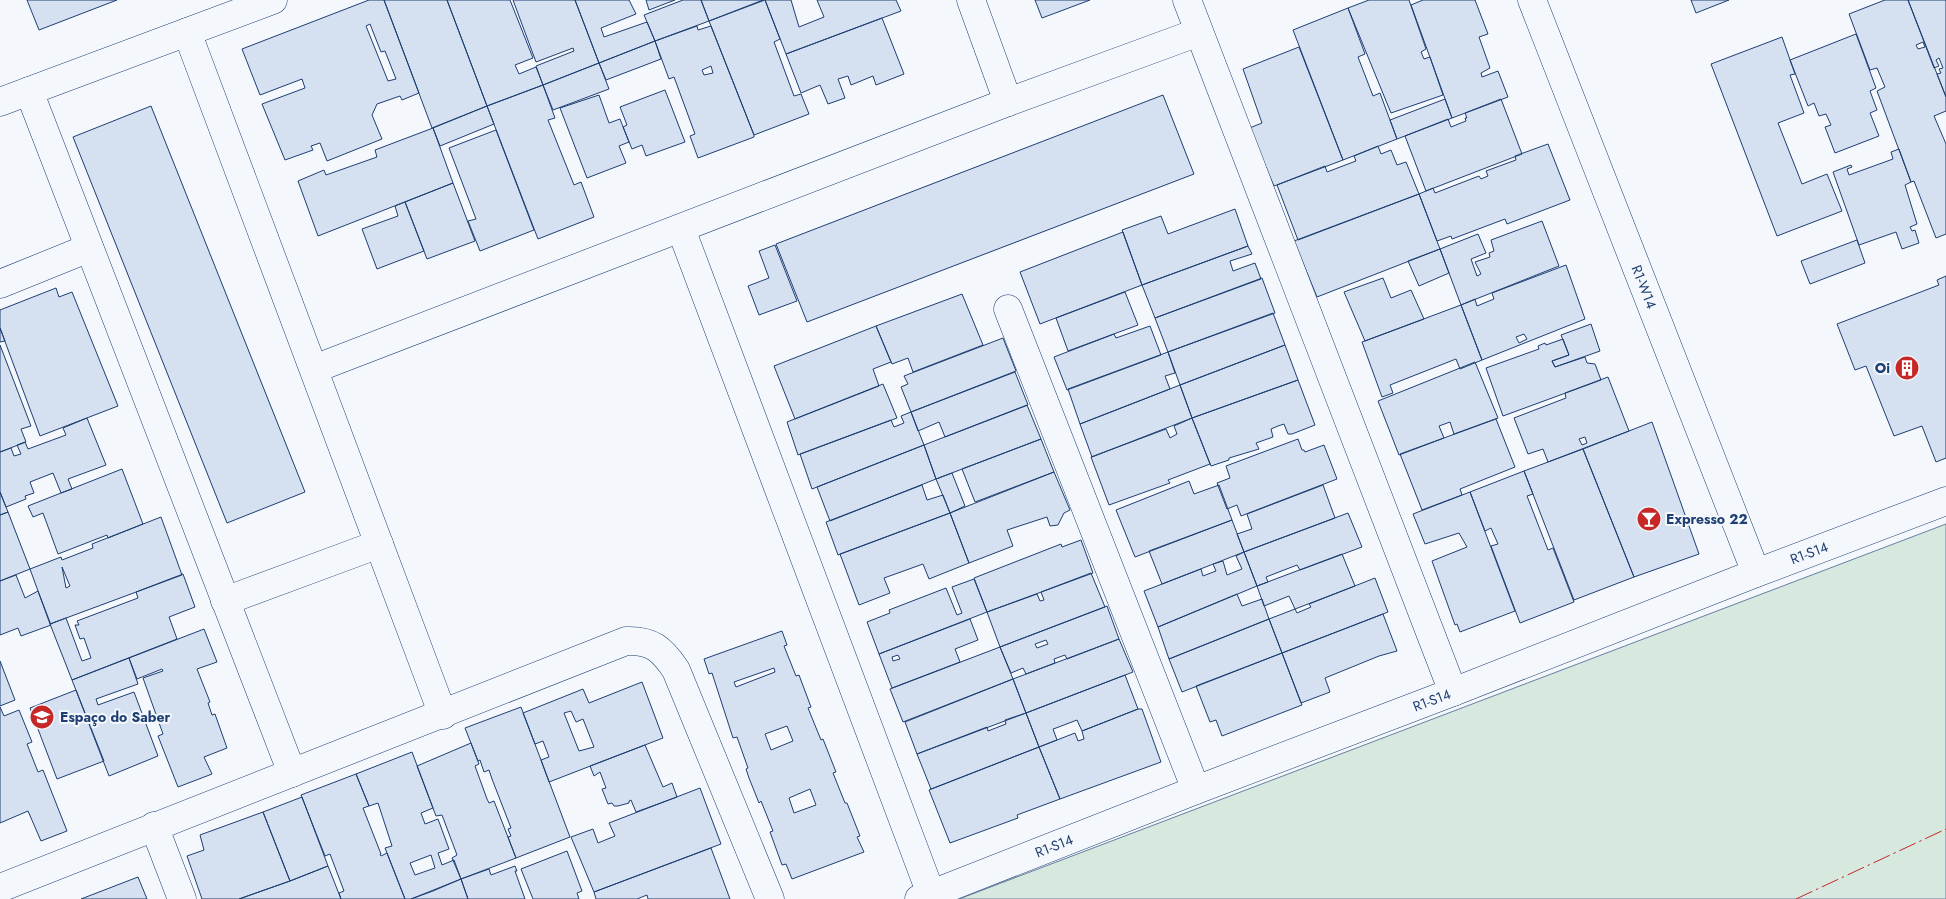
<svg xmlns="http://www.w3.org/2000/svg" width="1946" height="899" font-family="Jost,sans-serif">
	<rect width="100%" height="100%" fill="#f4f7fb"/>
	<path fill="#d7e8df" stroke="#687fa3" d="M1946 524V899H959Z"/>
	<path fill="#d5e0f0" stroke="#1d3f73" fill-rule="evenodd" d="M27 0H117L39 30Z
		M369 0H384L419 93 402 100 400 96 377 104 372 115 382 139 327 161 320 143 311 146 313 150 285 160 262 104 305 88 302 79 260 95 242 49ZM370 24 381 52 385 51 396 79 388 81 366 26Z
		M384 0H447L487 106 432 128Z
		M447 0H510L533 58 515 65 519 74 536 67 543 85 487 106Z
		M513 0H575L599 63 543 85 536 66 574 51 573 48 536 62Z
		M575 0H629L636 14 601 28 604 37 647 22 655 41 599 63Z
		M646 0H675L649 10Z
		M683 0H701L709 21 655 41 644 15Z
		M701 0H763L709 21Z
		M765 0H791L799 27 824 17 817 0H896L901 11 786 54Z
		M765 0 780 39 774 42 794 96 801 94 809 114 754 135 709 21Z
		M1035 0H1090L1042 18Z
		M1369 0H1409L1426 49 1421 52 1424 59 1430 57 1443 95 1391 113 1348 8Z
		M1423 0H1475L1488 34 1479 37 1490 68 1481 73 1482 77 1498 71 1508 97 1452 118 1411 5Z
		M1691 0H1729L1696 13Z
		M1885 0H1908L1946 97V111L1934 116 1946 144V234L1936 238 1914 181 1911 182 1877 91 1885 87 1877 68 1870 70 1849 14ZM1923 42 1925 47 1918 49 1916 45Z
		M1908 0H1946V97L1937 74 1941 73 1939 69 1943 68 1939 58 1936 60 1939 66 1934 68Z
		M1348 8 1365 54 1358 57 1373 96 1380 93 1397 139 1343 160 1293 30Z
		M882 18 904 74 876 85 873 76 851 85 848 76 838 79 845 98 828 104 820 85 801 93 786 54Z
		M697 26 698 30 711 26 754 135V137L698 158 690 136 695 134 674 77 669 79 655 41ZM711 66 713 73 704 75 702 70Z
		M1856 34 1876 88 1870 91 1877 110 1870 113 1879 136 1835 153 1825 127 1831 125 1826 114 1819 116 1814 103 1808 106 1790 60Z
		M1782 37 1795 74 1790 75 1804 113 1778 123 1802 184 1827 174 1842 211 1777 236 1711 64Z
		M655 41 661 59 606 80 599 63Z
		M1299 47 1343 160 1274 186 1264 163 1250 168 1237 133 1262 123 1243 69Z
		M599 63 609 89 553 110 543 85Z
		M543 85 555 118 548 120 574 185 581 182 594 217 538 239 487 106Z
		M665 90 685 142 646 156 642 145 632 149 623 127 627 125 620 107Z
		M599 95 609 123 620 119 629 142 619 146 626 163 587 178 560 108Z
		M1163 95 1194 174 807 322 776 244Z
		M1445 99 1452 118 1397 139 1390 120Z
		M1501 99 1522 154 1426 191 1405 136 1448 119 1451 127 1466 121 1465 118H1467L1465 113Z
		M151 106 305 492 227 523 73 137Z
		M487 106 494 124 440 146 433 128Z
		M433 128 453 183 318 236 298 181 324 170 326 175 377 157 375 150Z
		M496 130 534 230 480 251 468 221 476 219 449 148Z
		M1548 144 1570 200 1507 224 1505 219 1452 239 1451 236 1437 241 1419 194 1433 188 1435 193 1479 176 1481 179 1488 176 1486 171 1516 160 1515 156Z
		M1378 146 1381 154 1391 150 1397 165 1406 162 1419 194 1298 240 1277 185 1325 166 1327 172 1356 161 1354 156Z
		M1899 149 1911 182 1905 185 1917 224 1910 227 1912 231 1915 230 1919 243 1902 249 1896 232 1859 245 1833 172 1851 165 1852 167 1847 169 1849 175 1893 159 1891 152Z
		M453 183 475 241 427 259 405 202Z
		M1419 194 1440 249 1317 297 1294 241Z
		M405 202 424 251 377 269 362 229 398 216 395 206Z
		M1235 209 1248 246 1142 285 1122 230 1161 216 1168 234Z
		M1542 221 1559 266 1461 305 1440 249 1478 234 1486 253 1471 259 1477 276 1481 274 1475 262 1490 257 1489 253 1494 251 1491 240Z
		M1123 232 1142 285 1040 324 1020 272Z
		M1857 240 1865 263 1810 284 1801 261Z
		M775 245 797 301 759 315 748 286 769 278 759 251Z
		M1248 246 1252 254 1230 261 1233 271 1255 263 1261 279 1155 318 1142 285Z
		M1440 249 1449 273 1419 286 1408 261Z
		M1566 265 1585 319 1482 360 1461 305 1475 299 1477 306 1494 299 1492 293ZM1524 334 1527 339 1519 343 1516 337Z
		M1946 276V458L1936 462 1922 426 1894 436 1866 366 1855 370 1837 324 1939 285 1937 280Z
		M1262 278 1275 313 1168 352 1155 318Z
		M1383 278 1391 298 1411 290 1424 319 1365 341 1344 292Z
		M56 288 59 297 72 292 118 406 40 436 0 328V310Z
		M1125 292 1138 325 1068 351 1056 318Z
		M962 294 983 345 913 372 908 358 892 364 876 326Z
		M1461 305 1482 360 1460 369 1456 359 1390 385 1393 393 1382 397 1362 342Z
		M1273 313 1285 345 1180 385 1168 352Z
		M1591 324 1600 351 1555 367 1552 361 1569 355 1561 335Z
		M876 326 891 362 873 369 879 386 795 419 774 366Z
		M1150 326 1161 355 1067 390 1054 357 1114 334 1116 338Z
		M0 328 5 341 0 342Z
		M1003 338 1016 371 911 412 901 387 908 384 904 376Z
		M1563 339 1569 355 1552 361 1555 367 1585 357 1587 363 1595 364 1601 380 1503 416 1486 368 1539 349 1538 346 1545 343 1546 345Z
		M0 345 31 426 21 429 26 442 0 452Z
		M1285 345 1298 380 1192 418 1180 385Z
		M1168 352 1175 373 1165 376 1170 389 1080 424 1068 389Z
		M1475 362 1498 418 1454 434 1450 422 1439 426 1444 438 1399 455 1378 401Z
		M1015 372 1028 405 945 437 939 422 918 431 911 412Z
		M1608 377 1629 431 1548 462 1543 449 1528 454 1514 418 1566 398 1565 393ZM1585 437 1587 443 1582 445 1579 439Z
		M1298 380 1315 425 1292 434H1288L1284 424 1278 426 1271 429 1273 437 1256 443 1259 449 1229 458V460L1211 466 1192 418Z
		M883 384 897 418 798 455 787 422Z
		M1180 385 1192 418 1092 457 1080 424Z
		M1027 405 1041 439 936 479 924 445Z
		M911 412 924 445 812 489 800 454 891 420 894 427 904 423 901 416Z
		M87 418 106 465 68 479 72 489 61 493 53 473 30 482 34 493 25 496 26 499 6 507 0 492V452L11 448 14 456 21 454 17 445 25 442 28 449 66 435 63 428Z
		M1192 418 1210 464 1168 480 1170 483 1109 505 1091 457 1166 429 1170 438 1177 434 1174 426Z
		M1496 419 1515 467 1460 489 1462 495 1422 510 1400 454Z
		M1652 422 1699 554 1634 577 1583 449Z
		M1041 439 1054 472 975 502 962 469Z
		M1298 439 1302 450H1304L1305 452 1324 445 1337 479 1241 516 1237 505 1227 509 1217 483 1230 478 1226 466Z
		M924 445 936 479 830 521 817 487Z
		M1583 449 1634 577 1574 600 1524 471Z
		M122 469 143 524 108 538 107 535 58 554 43 513 33 517 28 506Z
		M1524 471 1533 494 1527 496 1548 550 1553 548 1574 602 1520 623 1491 546 1498 544 1491 528 1485 531 1470 492Z
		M1054 472 1070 510 1064 513 1058 525 1050 526 1047 517 1007 530 1013 546 969 563 950 513Z
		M952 473 965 506 950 513 936 479Z
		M1189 481 1194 494 1219 485 1232 520 1135 557 1116 510Z
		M922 485 927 500 943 495 950 513 838 555 826 522Z
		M1323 485 1335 518 1244 552 1237 534 1252 529 1247 514Z
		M0 492 8 512 0 515Z
		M1470 492 1515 611 1460 632 1457 624 1455 625 1432 561 1467 547 1459 533 1425 544 1413 514Z
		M8 512 30 569 0 581V515Z
		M950 513 969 563 929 579 923 564 884 578 890 593 859 605 840 554Z
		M1348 513 1362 547 1300 570 1297 565 1266 577 1268 582 1257 586 1244 552Z
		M161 517 182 575 50 624 30 569 61 557 62 560 93 548 92 544ZM62 567 70 586 66 588Z
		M1232 520 1244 552 1162 584 1149 551Z
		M1081 540 1093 573 987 612 974 578 1061 544 1062 547Z
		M1244 552 1257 586 1158 627 1144 591 1201 569 1203 576 1216 571 1213 564 1223 561 1227 575 1242 569 1236 556Z
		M1342 554 1355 586 1295 609 1289 596 1264 606 1257 586Z
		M1091 573 1105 607 1000 647 987 612 1037 594 1040 601 1044 600 1041 592Z
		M183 574 195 607 169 617 177 639 72 680 50 624 66 618 82 661 91 658 84 638 80 639 75 625H79L77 621 138 598 136 592Z
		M16 575 25 598 38 591 51 625 21 636 18 628 0 635V581Z
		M1375 578 1388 612 1282 653 1269 619 1295 609 1297 613 1311 607 1309 604Z
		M974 579 987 612 879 654 867 622 890 613 889 610 946 588 957 615 962 613 952 587Z
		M1237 594 1242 606 1262 599 1269 619 1169 659 1158 627Z
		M1107 606 1119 639 1067 659 1065 655 1054 659 1055 663 1026 674 1023 668 1011 673 1000 647ZM1046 640 1048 644 1037 648 1035 644Z
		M1383 614 1397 651 1379 656 1325 678 1330 692 1301 703 1282 653Z
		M970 619 978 640 955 649 960 662 892 688 879 654ZM898 655 900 659 893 661 892 657Z
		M1269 619 1282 653 1182 692 1169 659Z
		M204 629 217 662 197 669 210 702 208 703 212 715 215 714 227 748 204 757 212 774 178 787 158 736 163 734 143 678 163 671 162 669 137 679 129 658Z
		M782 631 787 645 784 646 796 676 799 675 811 707 808 708 821 740 823 739 836 772 833 773 845 803H847L860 836 857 837 864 852 792 879 786 864 782 865 770 832 773 831 761 801 759 803 749 778 746 769 748 768 737 737 733 738 712 673 709 674 704 659ZM774 668 775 672 736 687 734 682ZM787 726 793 741 771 750 765 734ZM810 789 816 805 794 813 789 798Z
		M1119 639 1133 672 1026 713 1013 679Z
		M1000 647 1013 679 903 722 890 689Z
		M1282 653 1302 705 1222 736 1216 720 1210 722 1196 686Z
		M129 658 138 684 96 699 98 705 134 692 158 756 109 776 72 680Z
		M0 661 15 700 0 706Z
		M1125 675 1138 709 1082 731 1077 720 1056 728 1053 729 1057 740 1039 747 1026 713Z
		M1013 679 1026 713 917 754 905 722Z
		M642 682 663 738 549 782 541 760 549 757 543 741 535 744 523 713 583 689 589 703ZM571 711 576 722 583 719 594 747 579 751 564 713Z
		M76 690 104 761 57 779 30 708Z
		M0 707 4 716 19 710 32 742 27 744 38 772 43 770 67 831 41 841 28 811 0 823Z
		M521 707 570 837 516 858 508 837 511 836 508 829 511 828 492 779 489 770 484 772 480 760 478 761 465 728Z
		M1138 709H1142L1161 762 1060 799 1039 747 1075 733 1078 741 1084 739 1082 731Z
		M1026 713 1039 747 931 789 917 754 987 727 988 731 1006 724 1005 720Z
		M471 743 479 764 475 766 487 799 489 803 494 801 516 858 461 879 452 858 457 855 442 815 436 816 417 766Z
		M645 745 663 787 672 783 677 797 636 812 631 800 629 801V803L618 806H614L612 803 608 804 602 789 606 788 600 772 594 776 590 766Z
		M1039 747 1060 799 1017 815 1018 818 950 843 929 790Z
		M412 752 433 808 421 813 425 824 438 819 449 849 438 853 442 865 454 860 461 879 411 899H405L385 848 392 846 378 803 369 806 356 774ZM431 855 435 868 415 875 410 863Z
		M356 774 369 806 363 808 381 854H380L381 856 387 853 405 899H341L339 893 344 891 330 854 325 856 301 795Z
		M700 788 721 844 594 892 571 837 593 829 598 843 615 836 609 823Z
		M302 797 328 866 290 881 263 812Z
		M263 812 290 881 239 899H202L187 856 204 850 200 835Z
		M711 848 730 899H648L647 895 637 899H596L594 892Z
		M567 851 582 891 577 893 579 899H533L521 869Z
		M328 866 341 899H239L290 881Z
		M515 866 517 871H515L525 899H468L461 879 489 869 491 875Z
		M138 877 147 899H81Z
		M461 879 468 899H411L433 891Z"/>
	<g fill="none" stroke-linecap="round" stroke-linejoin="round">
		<defs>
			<g id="minor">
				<path d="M971 0 1008 102"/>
				<path d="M1187 0 1453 692"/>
				<path id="s1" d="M1532 0 1756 573"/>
				<path d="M187 32 443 715"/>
				<path d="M29 91 292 773"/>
				<path d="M0 102 273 0"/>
				<path d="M681 229 931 894"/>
				<path d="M0 284 89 248"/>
				<path d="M1008 309 1196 790"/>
				<path d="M314 369 1008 102 1199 32"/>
				<path d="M225 601 379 544"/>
				<path d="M154 826 182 899"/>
				<path d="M0 888 626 641C652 640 662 649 676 670L770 899"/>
				<path id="s2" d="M919 899 1196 790 1453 692 1756 573 1946 501"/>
			</g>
		</defs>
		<use href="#minor" stroke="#1d3f73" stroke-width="29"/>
		<use href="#minor" stroke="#f4f7fb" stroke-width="28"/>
		<path stroke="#c62828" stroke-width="1" stroke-dasharray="18 4 2.5 4" stroke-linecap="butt" d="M1796 899 1946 829"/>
	</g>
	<defs>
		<symbol id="building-disc" viewBox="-11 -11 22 22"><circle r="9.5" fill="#c62828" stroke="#f4f7fb"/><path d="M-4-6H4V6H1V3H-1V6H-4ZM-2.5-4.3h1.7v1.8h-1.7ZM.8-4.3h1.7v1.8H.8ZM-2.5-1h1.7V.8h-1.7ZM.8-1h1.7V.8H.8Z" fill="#fff"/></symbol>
		<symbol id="bar-disc" viewBox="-11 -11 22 22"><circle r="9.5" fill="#c62828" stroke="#f4f7fb"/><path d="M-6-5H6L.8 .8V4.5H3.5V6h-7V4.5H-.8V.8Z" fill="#fff"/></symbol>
		<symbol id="school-disc" viewBox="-11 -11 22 22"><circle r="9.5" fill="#c62828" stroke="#f4f7fb"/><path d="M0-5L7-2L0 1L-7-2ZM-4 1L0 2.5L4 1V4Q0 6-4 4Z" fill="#fff"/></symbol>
	</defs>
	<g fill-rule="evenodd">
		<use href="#building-disc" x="1893" y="354" width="28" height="28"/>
		<use href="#bar-disc" x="1635" y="505" width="28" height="28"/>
		<use href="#school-disc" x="28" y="703" width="28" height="28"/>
	</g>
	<g text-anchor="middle" stroke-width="4" stroke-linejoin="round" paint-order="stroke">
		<g font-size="14" fill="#1d3f73" stroke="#f4f7fb">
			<text dy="5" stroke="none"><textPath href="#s1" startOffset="308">R1-W14</textPath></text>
			<text dy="5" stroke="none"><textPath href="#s2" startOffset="955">R1-S14</textPath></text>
			<text dy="5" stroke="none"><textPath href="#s2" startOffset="550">R1-S14</textPath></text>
			<text dy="5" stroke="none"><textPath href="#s2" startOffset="145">R1-S14</textPath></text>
		</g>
		<g font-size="14" font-weight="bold" fill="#1d3f73" stroke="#f4f7fb" text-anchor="start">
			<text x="1890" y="373" text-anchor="end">Oi</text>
			<text x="1666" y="524">Expresso 22</text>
			<text x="60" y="722">Espaço do Saber</text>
		</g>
	</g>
</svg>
